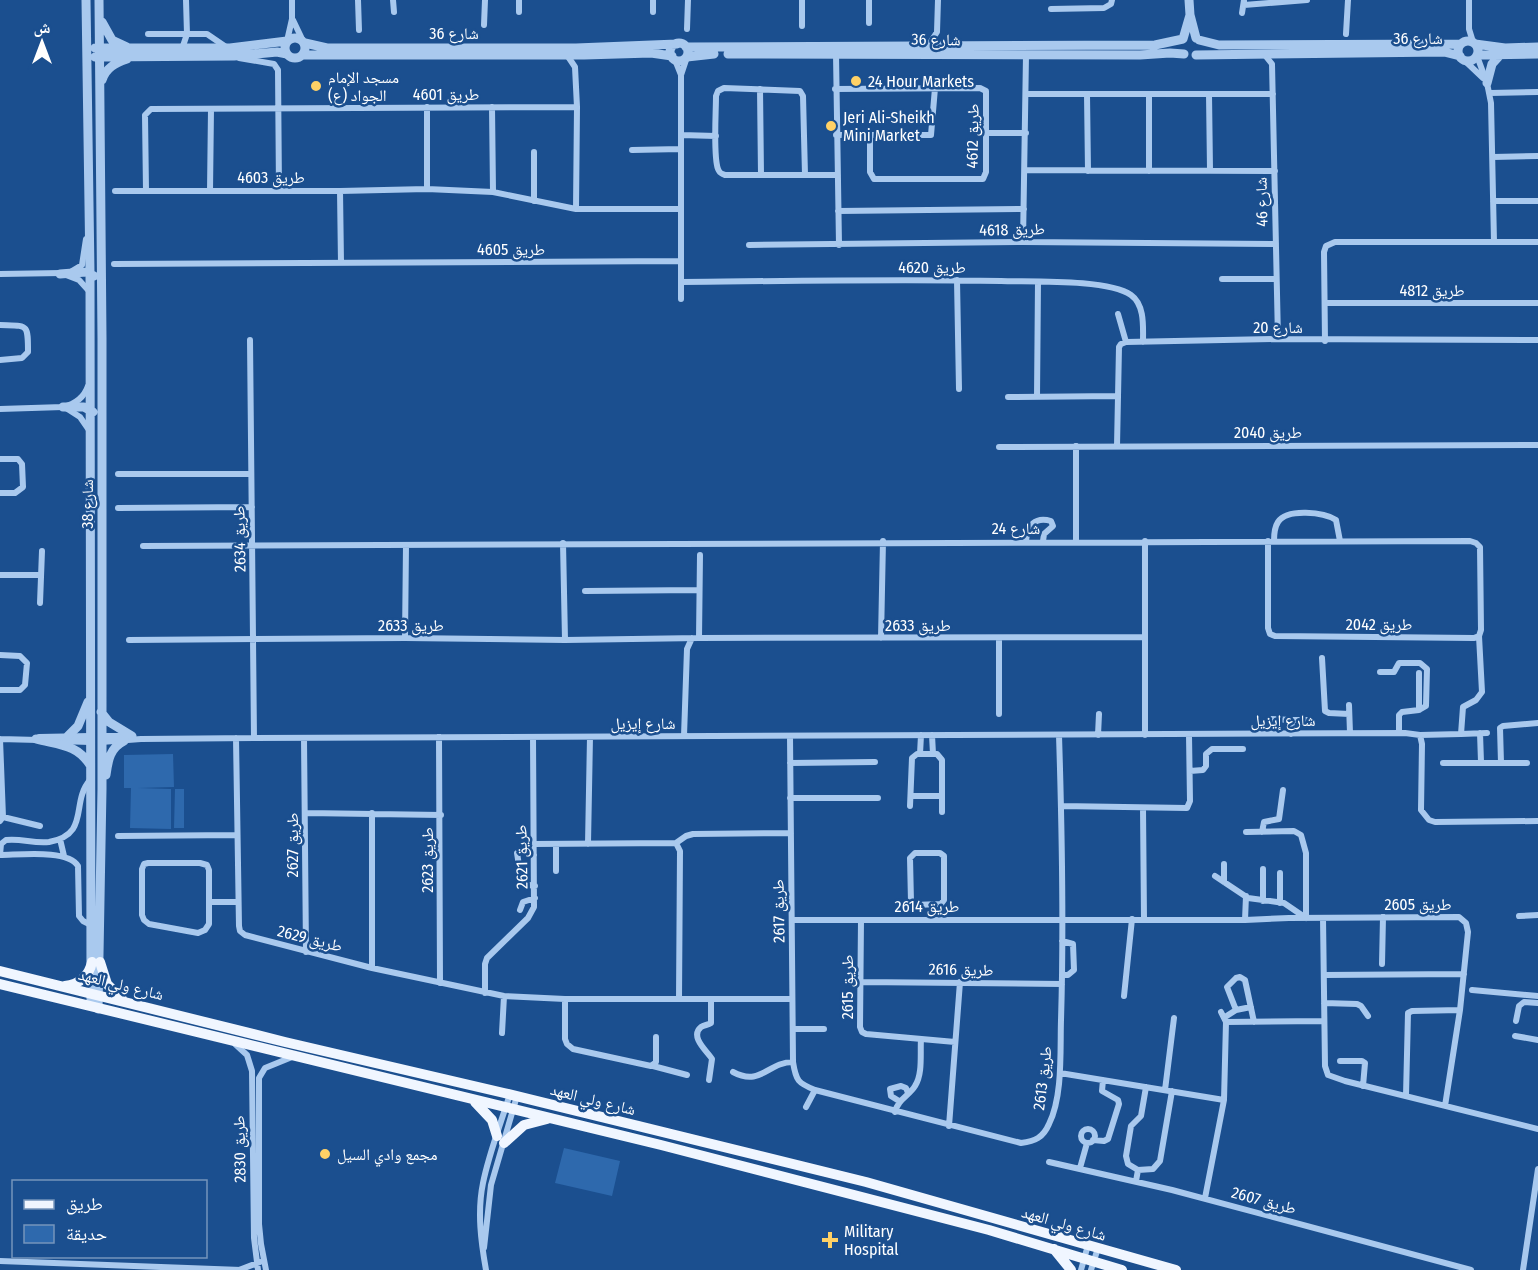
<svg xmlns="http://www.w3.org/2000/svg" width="1538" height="1270" font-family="'Fira Sans Condensed','Noto Naskh Arabic',sans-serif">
	<rect width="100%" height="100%" fill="#1b4f8f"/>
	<path fill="#2e69ad" d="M173 754 174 787 138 788 171 789V829L130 828 131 788H124V755Z
		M175 789H184V828H174Z
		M564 1148 620 1161 612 1196 555 1183Z"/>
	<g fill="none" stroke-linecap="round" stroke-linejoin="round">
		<path stroke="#a9c9ee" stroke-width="6" d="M358 0 359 30
			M393 0 394 12
			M519 0V12
			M869 0V23
			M1469 0V29L1473 42
			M1244 5 1307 0
			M1051 9 1104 8 1111 4 1112 0
			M653 12V0
			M1242 13 1244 0
			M293 20 303 41
			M484 25 485 0
			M802 26V0
			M687 29 688 0
			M148 34H207L226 47
			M1346 34 1348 0
			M287 41 292 19V0
			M928 46 937 32 938 0
			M182 49 187 34 186 0
			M836 54 839 245
			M1264 54 1272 64 1278 339
			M567 55 575 67 577 107 576 209
			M1477 56 1487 83 1491 103 1494 242
			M239 58 274 64 278 70 279 191
			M675 60 681 75V299
			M1464 60 1483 78
			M681 75 687 57
			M760 89 761 175
			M835 89 980 88 986 91V172L983 179H874L870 172V136
			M1490 93 1538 92
			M1027 94H1273
			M1087 94 1088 171
			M1149 94V171
			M1209 94 1210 170
			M427 107V189
			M492 107 493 192
			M986 133H1026
			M681 135 716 136
			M836 135H931L935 88
			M632 150 681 149
			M1493 157 1538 156
			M1025 170 1275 171
			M805 175 803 96 800 91 724 88 718 91 716 96C716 113 713 156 718 169 720 174 721 173 725 175 763 175 800 175 838 175
			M115 191H340L427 189 493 192 576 209H681
			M146 191 145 115 151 109 577 107
			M210 191 211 109
			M340 191 341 263
			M534 201V152
			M1493 201H1538
			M838 211 1024 209
			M1023 242 1026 55
			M749 245 1023 242 1276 244
			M114 264 681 261
			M72 271 82 265 86 239
			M0 274 62 273
			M66 275 79 280 89 291
			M1222 279H1276
			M957 280 959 389
			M681 282C787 281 894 279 1001 281 1031 282 1108 279 1131 295 1145 305 1143 327 1143 342
			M1326 303H1538
			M1118 314 1126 342
			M0 325C28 326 28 323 28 352L22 358 0 360
			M250 340 254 738
			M1325 341 1324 252 1326 246 1335 242H1538
			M1008 397 1118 396
			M1037 397 1038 282
			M66 408 80 417 89 430
			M0 409 63 407C75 404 84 398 88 386
			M1117 446 1119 347 1121 344 1126 342 1278 339 1538 340
			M999 447 1538 445
			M0 459H18L22 464 23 487 15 493H0
			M118 474H251
			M118 508 252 507
			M1026 541C1027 526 1035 516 1051 521L1053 526 1044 534 1043 541
			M1076 541V446
			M1145 541V735
			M1274 541C1274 535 1274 528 1278 522 1287 508 1324 512 1336 520L1340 541
			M563 543 565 640
			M143 546 1470 541 1476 543 1480 547 1481 630 1479 636 1474 638 1275 636 1270 634 1268 628V541
			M0 575H40
			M585 591 699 590
			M40 603 42 551
			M405 638 406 545
			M699 638 700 555
			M881 638 883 541
			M999 638V714
			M129 640 405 638 565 640 699 638 1144 637
			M0 655 20 656 27 663 25 685 20 690H0
			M1322 658 1325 711 1329 713 1349 714
			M1380 672H1394L1399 663H1420L1427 669 1426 706 1419 710 1402 712 1399 715V733
			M1349 705 1350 733
			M1419 710V673
			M1271 719 1292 720 1291 734
			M1292 720H1307
			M1480 733 1481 762
			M1461 734 1487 733
			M932 735 933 754
			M1098 735 1099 714
			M1420 735 1422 744 1421 810 1429 820 1435 822 1538 821
			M101 736H129
			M684 736 687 649 692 638
			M790 736 793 1062C796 1081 798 1083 815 1090L1021 1143C1035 1141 1043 1138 1049 1124 1063 1096 1060 1051 1061 1020 1064 925 1062 830 1059 735
			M39 737 90 736
			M439 737 440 983
			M236 738 239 926 240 931 245 935 372 968 504 996 565 999H792
			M304 738 306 952
			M0 739 38 740
			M58 741 90 742
			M101 742 141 739 254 738 1405 733 1420 735 1461 734 1463 707 1476 700 1482 692 1479 636
			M920 754 921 735
			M790 763 875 762
			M1443 763H1527
			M1501 763 1500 728 1503 726 1538 723
			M1190 771 1203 770 1206 766V754L1212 749H1243
			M911 796H942
			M790 798H878
			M910 806 912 758 917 754H937L942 760V812
			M1061 806 1187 808 1190 801 1189 735
			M1143 808 1144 919
			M306 813 441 815
			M372 813V968
			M3 817 40 826
			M0 821 3 817 0 739
			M1246 832 1294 831 1301 835 1306 853V918
			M1262 832 1264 822 1279 819 1283 790
			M118 836 237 835
			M60 839 64 856
			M676 843 686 836 693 834 791 833
			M533 844 676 843 680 851 679 999
			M556 844V871
			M588 844 590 737
			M915 853H940L944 856V900L941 904 914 905 911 902 910 858Z
			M0 855C19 855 68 849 78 866L79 916 83 921 91 925
			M0 855 1 844 6 840C21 838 34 844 49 842 91 834 70 803 90 780
			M534 855H529L522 850 517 853 522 884 535 886
			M148 863H200L207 865 209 870V924L205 930 198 933 149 924 144 920 142 915V869L144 864Z
			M1224 864V882
			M1280 873V903
			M1215 876 1248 898 1284 903 1306 918
			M1263 901V869
			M209 902H238
			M520 910 523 902 535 898
			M1519 916 1538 915
			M1323 918 1325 1066 1328 1075 1345 1081 1538 1129
			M792 920H1245L1289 918 1459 917 1466 923 1468 932 1460 1010 1445 1106
			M861 920 860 1027 862 1032 866 1034 955 1042
			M1245 920 1246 896
			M1382 964 1383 917
			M1062 975H1068L1074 970 1073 944 1062 941
			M1324 975 1464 974
			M860 982 1062 984
			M1472 990 1538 996
			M485 993V964L487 958 528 918 534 907 533 737
			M1124 996 1132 919
			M565 999V1039L567 1044 573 1049 651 1066 656 1062V1037
			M1324 1003 1357 1004 1361 1006 1368 1016
			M1236 1010 1227 987 1236 978 1240 977 1245 980 1254 1022
			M1225 1017 1236 1010 1251 1007
			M1516 1021 1519 1006 1524 1002 1538 1003
			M1226 1022 1324 1021
			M793 1029H824
			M502 1033 504 996
			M1515 1036 1538 1040
			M235 1044 247 1055 252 1071 254 1238 258 1270
			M1340 1061H1362L1365 1063 1363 1086
			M653 1066 687 1075
			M733 1072C761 1087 768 1062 793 1062
			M1060 1073 1224 1100
			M709 1080 712 1059C708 1052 689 1037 701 1027 704 1025 708 1025 711 1023V999
			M1165 1090 1174 1018
			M1406 1096 1408 1013 1412 1011 1460 1010
			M899 1101 891 1096 890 1089 901 1086 906 1088 908 1093
			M806 1107 815 1090
			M895 1112C898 1099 909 1096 915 1086 923 1074 920 1053 921 1039
			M949 1126 960 982
			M1081 1136a7 7 0 1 1 14 0a7 7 0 1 1-14 0Z
			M1093 1140 1104 1141 1108 1139 1119 1104 1118 1100 1102 1091 1103 1080
			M1049 1162 1172 1190 1471 1270
			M1080 1168 1087 1143
			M1138 1170 1128 1164 1126 1156 1131 1126 1141 1116 1146 1087
			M1136 1181 1138 1170 1153 1169 1160 1161 1172 1091
			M1205 1198 1224 1100 1226 1022 1221 1012
			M484 1248 491 1185 517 1096
			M0 1261 241 1270
			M239 1270 260 1262
			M266 1270 261 1244 259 1224V1078L265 1068 292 1057
			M486 1270C481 1242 477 1212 483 1183 489 1153 501 1123 510 1094
			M1081 1270 1088 1245
			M1091 1270 1098 1248
			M1523 1270 1538 1169"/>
		<path stroke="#a9c9ee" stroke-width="9" d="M86 0 90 273 91 1000
			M1189 0 1190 15 1196 38
			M102 22 112 40 127 47
			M285 48a10 10 0 1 1 20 0a10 10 0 1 1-20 0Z
			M1199 40 1219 45 1461 44
			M1458 51a10 10 0 1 1 20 0a10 10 0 1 1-20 0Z
			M305 43 327 48H576L677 44
			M670 52a9 9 0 1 1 18 0a9 9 0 1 1-18 0Z
			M1475 44 1505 48 1538 47
			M686 47 1155 45 1183 39 1190 15
			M95 48H230L287 41
			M728 54 1140 55 1170 53 1184 54
			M303 55H584L651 53 672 56
			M1196 55 1444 52 1460 56
			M1477 55 1538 54
			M95 57 234 56 277 52 287 54
			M687 57 714 54
			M102 80C106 68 115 63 127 59
			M1487 83 1492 64 1501 54
			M60 274 86 272 94 276
			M63 407H84L93 412
			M101 712 109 722 132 736
			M68 736 78 726 88 702
			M36 739C59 745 77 744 90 765
			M106 775C108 760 110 748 124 741
			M98 1009 102 789V338L99 0"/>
		<path stroke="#f0f6ff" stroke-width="10" d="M100 962 107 984 122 999
			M0 971 285 1042 504 1093 866 1182 1176 1270
			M0 984 661 1145 989 1230 1122 1270
			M65 986C80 984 89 976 92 962
			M475 1102 492 1120 497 1136
			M504 1143 524 1125 547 1119
			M1054 1249 1071 1270"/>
	</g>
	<g fill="#ffd166" stroke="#1b4f8f" stroke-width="2">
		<circle cx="856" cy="81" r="6"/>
		<circle cx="316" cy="86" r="6"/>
		<circle cx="831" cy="126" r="6"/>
		<circle cx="325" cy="1154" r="6"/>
		<path d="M827 1231h6v6h6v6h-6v6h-6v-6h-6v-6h6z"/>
	</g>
	<g text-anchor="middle" stroke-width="5" stroke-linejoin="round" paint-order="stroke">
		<g font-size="16" fill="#fff" stroke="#1b4f8f">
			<text x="454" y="39">شارع 36</text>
			<text x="1418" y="44">شارع 36</text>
			<text transform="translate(936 39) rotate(1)" y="6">شارع 36</text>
			<text x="446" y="100">طريق 4601</text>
			<text transform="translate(972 136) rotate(-89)" y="6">طريق 4612</text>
			<text x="271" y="183">طريق 4603</text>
			<text transform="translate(1261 202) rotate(-91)" y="6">شارع 46</text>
			<text transform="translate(1012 229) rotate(-1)" y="6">طريق 4618</text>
			<text x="511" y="255">طريق 4605</text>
			<text x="932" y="273">طريق 4620</text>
			<text x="1432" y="296">طريق 4812</text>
			<text x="1278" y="333">شارع 20</text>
			<text x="1268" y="438">طريق 2040</text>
			<text transform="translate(87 504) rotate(-90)" y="6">شارع 38</text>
			<text x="1016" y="534">شارع 24</text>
			<text transform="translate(239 539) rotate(-91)" y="6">طريق 2634</text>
			<text x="1379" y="630">طريق 2042</text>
			<text x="411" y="631">طريق 2633</text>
			<text x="918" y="631">طريق 2633</text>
			<text x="1283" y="726">شارع إيزيل</text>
			<text x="643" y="729">شارع إيزيل</text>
			<text transform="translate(292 845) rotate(-90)" y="6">طريق 2627</text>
			<text transform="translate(521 857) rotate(-91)" y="6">طريق 2621</text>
			<text transform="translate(427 860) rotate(-90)" y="6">طريق 2623</text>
			<text x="1418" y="910">طريق 2605</text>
			<text x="927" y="912">طريق 2614</text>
			<text transform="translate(778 911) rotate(-91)" y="6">طريق 2617</text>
			<text transform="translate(310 938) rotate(14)" y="6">طريق 2629</text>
			<text transform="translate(961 969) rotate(1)" y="6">طريق 2616</text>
			<text transform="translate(121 984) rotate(14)" y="6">شارع ولي العهد</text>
			<text transform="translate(847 987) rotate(-90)" y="6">طريق 2615</text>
			<text transform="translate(1042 1078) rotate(-83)" y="6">طريق 2613</text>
			<text transform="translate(593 1099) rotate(14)" y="6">شارع ولي العهد</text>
			<text transform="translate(239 1149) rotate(-91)" y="6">طريق 2830</text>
			<text transform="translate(1264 1200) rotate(15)" y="6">طريق 2607</text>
			<text transform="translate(1064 1223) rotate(16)" y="6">شارع ولي العهد</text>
		</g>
		<g font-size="16" fill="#fff" stroke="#1b4f8f" text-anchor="start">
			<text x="328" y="83">مسجد الإمام<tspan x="328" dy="18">الجواد (ع)</tspan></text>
			<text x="868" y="87">24 Hour Markets</text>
			<text x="843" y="123">Jeri Ali-Sheikh<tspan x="843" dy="18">Mini Market</tspan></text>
			<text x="337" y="1160">مجمع وادي السيل</text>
			<text x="844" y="1237">Military<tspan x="844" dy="18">Hospital</tspan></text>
		</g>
	</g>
	<rect x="12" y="1180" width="195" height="78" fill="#1b4f8f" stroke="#7695bc" stroke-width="1.5"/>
	<rect x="24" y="1200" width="30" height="9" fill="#f0f6ff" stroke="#7695bc" stroke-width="1.5"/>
	<text x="66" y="1210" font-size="18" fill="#ffffff">طريق</text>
	<rect x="24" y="1225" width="30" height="18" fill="#2e69ad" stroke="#7695bc" stroke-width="1.5"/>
	<text x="66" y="1240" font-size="18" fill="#ffffff">حديقة</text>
	<g transform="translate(42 42)" stroke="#1b4f8f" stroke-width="4.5" paint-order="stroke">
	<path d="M0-4.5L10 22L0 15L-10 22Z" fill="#ffffff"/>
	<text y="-9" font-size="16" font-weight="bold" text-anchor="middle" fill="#ffffff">ش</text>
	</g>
</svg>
